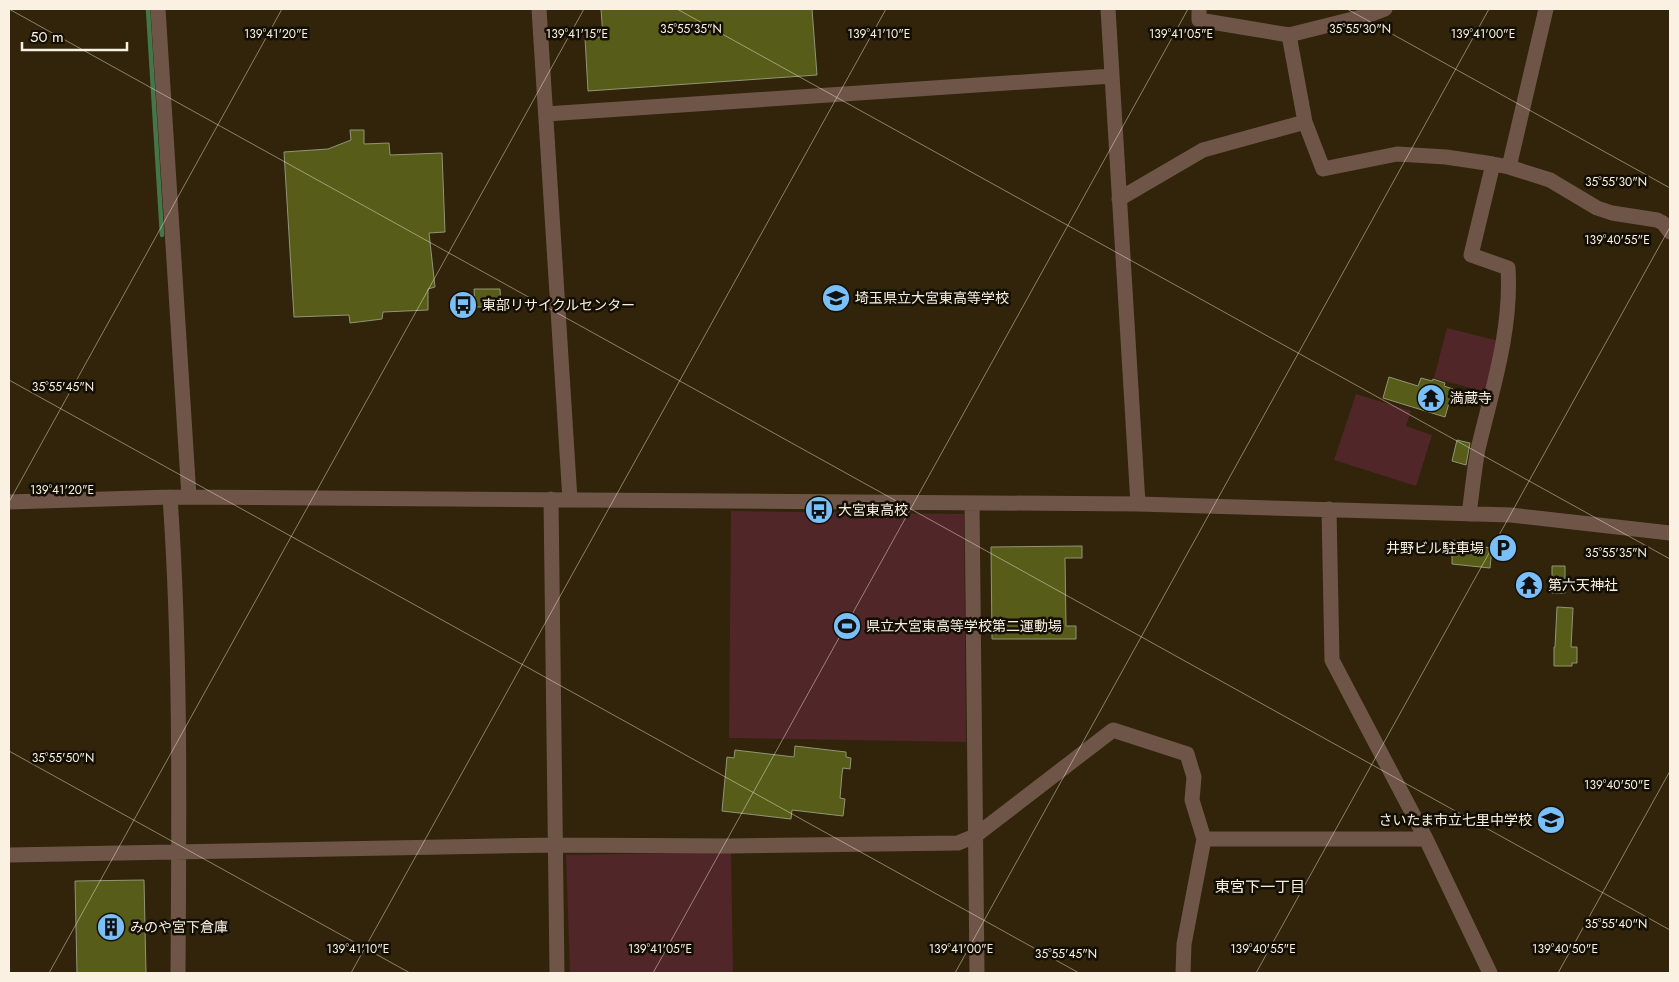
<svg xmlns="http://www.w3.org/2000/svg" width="1679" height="982" font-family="Jost,'Noto Sans JP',sans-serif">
	<rect width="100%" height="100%" fill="#31240a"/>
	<path fill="#502629" d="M1447 328 1499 341 1485 392 1434 378Z
		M1356 394 1411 411 1406 426 1432 435 1416 486 1334 460Z
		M731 511 964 514 966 742 729 738Z
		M731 852 733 973H570L566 855Z"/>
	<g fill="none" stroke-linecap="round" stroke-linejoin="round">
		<path stroke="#447649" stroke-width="4.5" d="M148 9 162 235"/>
	</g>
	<path fill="#575d19" stroke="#919577" d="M601 9H812L817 75 588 91 585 38 603 37Z
		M350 130H364V144L389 143 390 155 442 153 445 232 429 233 435 287 428 289V310L383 312 382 319 350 323 349 315 294 317 284 152 328 149 351 140Z
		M474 289H500L501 307H475Z
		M1389 377 1418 386 1421 378 1432 381 1433 379 1445 383 1444 386 1453 389 1445 417 1383 398Z
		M1457 440 1470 443 1466 465 1452 461Z
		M1452 540 1476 543V546L1492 548 1490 568 1452 564Z
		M1082 546V558H1065L1066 626H1076V639H992L991 547Z
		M1552 566H1565V593H1552Z
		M1557 607 1573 608 1571 647H1577V663H1572V666H1554V647H1555Z
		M795 746 846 752V757L851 758 850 769 843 768 842 774 840 798 845 799 843 816 792 810 791 819 722 811 727 757 734 758 735 750 794 757Z
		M144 880 146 973H77L75 881Z"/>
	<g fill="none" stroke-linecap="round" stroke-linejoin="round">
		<path stroke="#6f5548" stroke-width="15" d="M158 9 189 497
			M539 9 570 500
			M1108 9 1138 504
			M1199 9V20L1289 35 1369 15 1385 9
			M1289 35 1305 122 1323 169 1397 154 1446 157 1493 164 1509 167 1550 180 1597 208 1612 213 1657 220 1663 223 1670 232
			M546 114 1112 76
			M1509 167 1546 9
			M1119 199 1203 150 1305 122
			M170 497C181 655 179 814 178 973
			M551 499 557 973
			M9 502 170 497 1138 504 1511 515 1670 533
			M972 503 977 973
			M1329 509 1332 660 1426 839 1490 973
			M1469 514C1472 493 1474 470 1478 449 1492 390 1512 330 1508 268L1471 255 1493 164
			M9 855 555 845 730 846 958 843 975 836 1113 730 1187 754 1194 777 1192 800 1204 839
			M1183 973 1184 944 1204 839H1426"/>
	</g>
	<path fill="none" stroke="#faf1e2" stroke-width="1" stroke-opacity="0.45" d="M9 9 1670 930M677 9 1670 559M1347 9 1670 188M9 380 1079 973M9 502 282 9M9 751 410 973M49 973 584 9M351 973 886 9M653 973 1188 9M955 973 1489 9M1256 973 1670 227M1558 973 1670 771"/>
	<defs>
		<symbol id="school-disc" viewBox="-11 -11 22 22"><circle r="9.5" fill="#79bff8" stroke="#140f05"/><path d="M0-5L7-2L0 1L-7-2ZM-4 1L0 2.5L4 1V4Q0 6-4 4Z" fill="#111"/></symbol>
		<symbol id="bus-disc" viewBox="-11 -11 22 22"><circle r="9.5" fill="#79bff8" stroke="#140f05"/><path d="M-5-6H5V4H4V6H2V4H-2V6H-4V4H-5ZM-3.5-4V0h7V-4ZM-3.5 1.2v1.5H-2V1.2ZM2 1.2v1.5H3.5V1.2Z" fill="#111"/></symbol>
		<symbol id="temple-disc" viewBox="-11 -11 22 22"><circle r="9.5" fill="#79bff8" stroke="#140f05"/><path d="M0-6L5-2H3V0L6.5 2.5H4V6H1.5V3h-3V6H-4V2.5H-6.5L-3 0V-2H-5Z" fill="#111"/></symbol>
		<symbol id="parking-disc" viewBox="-11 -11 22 22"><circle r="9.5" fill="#79bff8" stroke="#140f05"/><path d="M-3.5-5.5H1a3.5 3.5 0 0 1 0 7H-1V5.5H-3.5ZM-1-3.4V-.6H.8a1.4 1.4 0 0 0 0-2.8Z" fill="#111"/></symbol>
		<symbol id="stadium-disc" viewBox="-11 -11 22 22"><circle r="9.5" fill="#79bff8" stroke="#140f05"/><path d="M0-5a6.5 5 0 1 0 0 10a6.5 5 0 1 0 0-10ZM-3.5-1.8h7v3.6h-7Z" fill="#111"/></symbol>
		<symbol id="building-disc" viewBox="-11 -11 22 22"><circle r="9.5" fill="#79bff8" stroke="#140f05"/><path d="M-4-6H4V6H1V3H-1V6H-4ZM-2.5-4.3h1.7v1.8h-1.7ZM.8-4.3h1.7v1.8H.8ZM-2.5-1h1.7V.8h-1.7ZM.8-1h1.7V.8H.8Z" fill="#111"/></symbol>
	</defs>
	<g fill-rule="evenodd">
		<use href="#school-disc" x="820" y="282" width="32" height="32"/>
		<use href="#bus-disc" x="447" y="289" width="32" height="32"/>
		<use href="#temple-disc" x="1415" y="382" width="32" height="32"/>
		<use href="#bus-disc" x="803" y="494" width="32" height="32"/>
		<use href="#parking-disc" x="1487" y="532" width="32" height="32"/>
		<use href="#temple-disc" x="1513" y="569" width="32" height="32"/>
		<use href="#stadium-disc" x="831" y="610" width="32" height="32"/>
		<use href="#school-disc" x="1535" y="804" width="32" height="32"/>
		<use href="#building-disc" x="95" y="911" width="32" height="32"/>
	</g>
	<g text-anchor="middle" stroke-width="5" stroke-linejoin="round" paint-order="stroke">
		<g font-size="14" fill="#faf1e2" stroke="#140f05" text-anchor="start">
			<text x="855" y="303">埼玉県立大宮東高等学校</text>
			<text x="482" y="310">東部リサイクルセンター</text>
			<text x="1450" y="403">満蔵寺</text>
			<text x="838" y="515">大宮東高校</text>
			<text x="1484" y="553" text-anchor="end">井野ビル駐車場</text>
			<text x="1548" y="590">第六天神社</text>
			<text x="866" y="631">県立大宮東高等学校第二運動場</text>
			<text x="1532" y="825" text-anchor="end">さいたま市立七里中学校</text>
			<text x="130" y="932">みのや宮下倉庫</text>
		</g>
		<g font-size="15" fill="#faf1e2" stroke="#140f05">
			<text x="1260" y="892">東宮下一丁目</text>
		</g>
	</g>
	<g font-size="12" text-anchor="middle" fill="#faf1e2" stroke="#140f05" stroke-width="5" stroke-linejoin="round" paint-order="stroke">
		<text x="691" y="33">35°55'35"N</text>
		<text x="1360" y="33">35°55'30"N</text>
		<text x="276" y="38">139°41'20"E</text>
		<text x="577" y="38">139°41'15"E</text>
		<text x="879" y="38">139°41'10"E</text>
		<text x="1181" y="38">139°41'05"E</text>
		<text x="1483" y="38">139°41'00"E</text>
		<text x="1616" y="186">35°55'30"N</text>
		<text x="1617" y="244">139°40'55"E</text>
		<text x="63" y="391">35°55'45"N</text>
		<text x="62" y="494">139°41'20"E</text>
		<text x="1616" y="557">35°55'35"N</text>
		<text x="63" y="762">35°55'50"N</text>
		<text x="1617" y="789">139°40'50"E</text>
		<text x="1616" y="928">35°55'40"N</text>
		<text x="358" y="953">139°41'10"E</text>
		<text x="660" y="953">139°41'05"E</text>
		<text x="961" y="953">139°41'00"E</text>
		<text x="1263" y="953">139°40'55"E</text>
		<text x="1565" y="953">139°40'50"E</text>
		<text x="1066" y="958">35°55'45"N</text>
	</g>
	<rect width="1679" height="982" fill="none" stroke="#faf1e2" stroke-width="20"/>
	<path d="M22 42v8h105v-8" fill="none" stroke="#faf1e2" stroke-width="2.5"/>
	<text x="30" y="42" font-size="15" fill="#faf1e2" stroke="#140f05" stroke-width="4" paint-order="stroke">50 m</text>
</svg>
